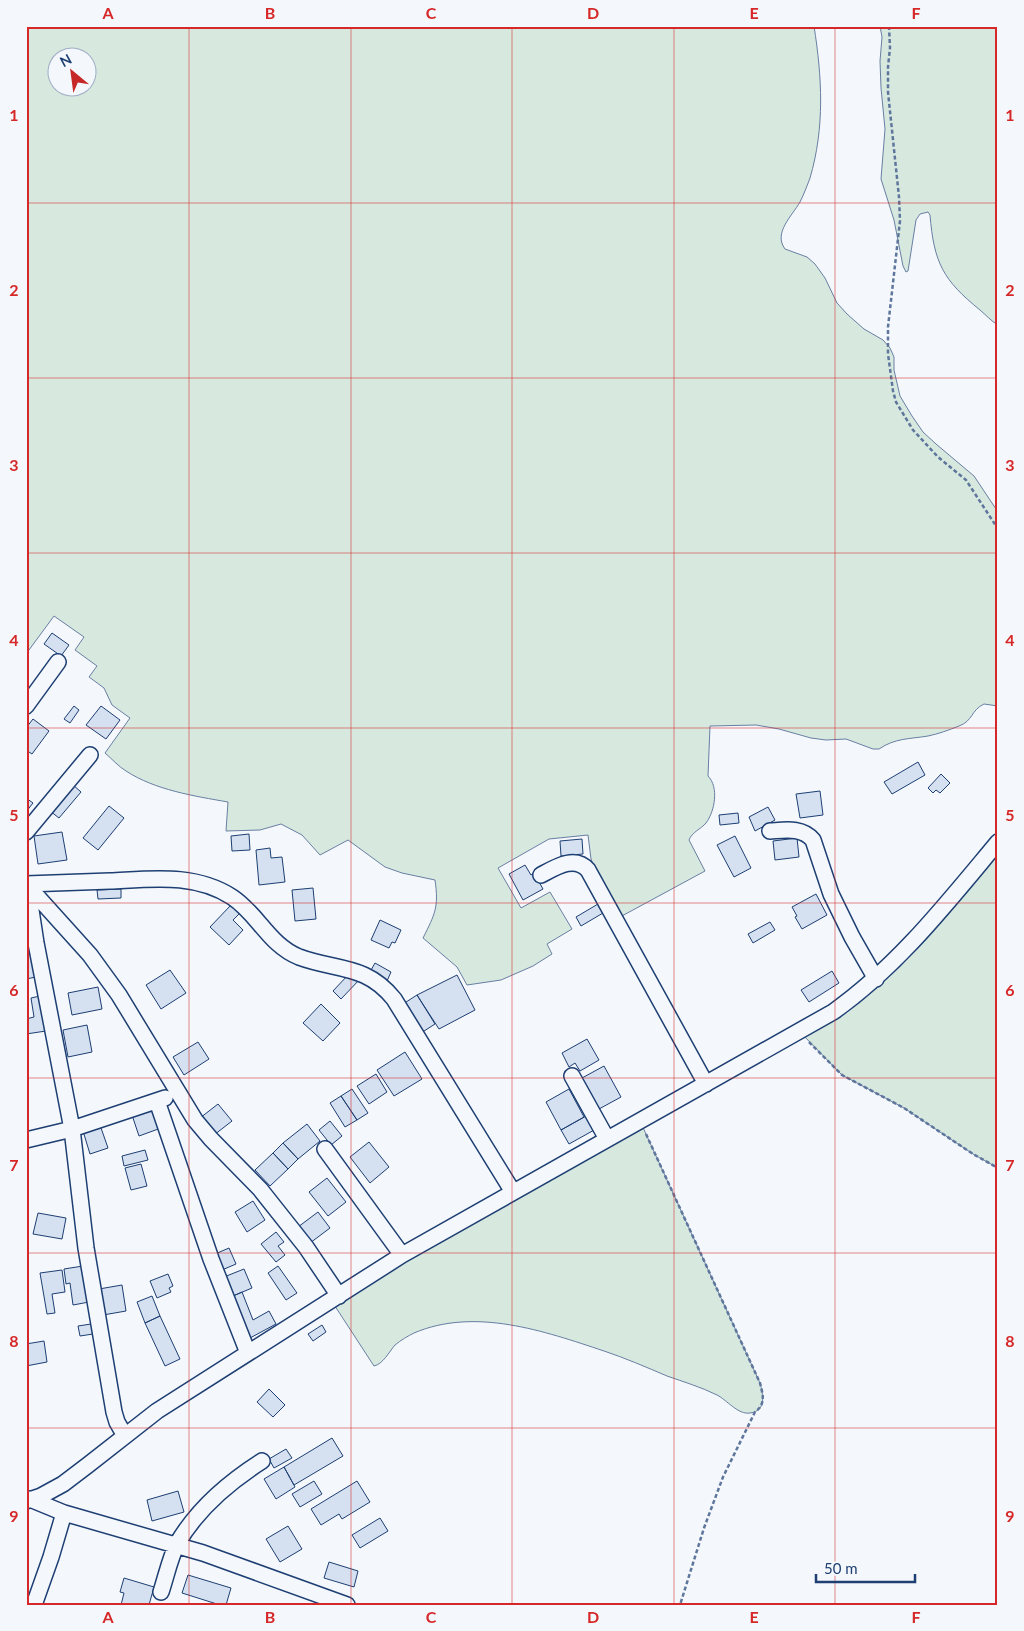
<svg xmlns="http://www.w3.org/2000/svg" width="1024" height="1631" font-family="Lato,sans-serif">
	<rect width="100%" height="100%" fill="#f4f7fb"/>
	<path fill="#d7e8df" stroke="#687fa3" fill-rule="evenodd" d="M26 26H814C822 77 825 127 810 178 807 186 804 194 800 202 792 216 773 233 785 249L807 257 815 264 825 278 837 303 847 314 864 329 883 340 890 348 894 357V370L900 396 912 416 923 432 936 444 974 476 998 512V706L984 704C971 710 973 721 959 726 949 730 938 734 928 736 910 739 895 738 879 749H873L846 739 826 740 811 738 779 729 756 725 710 726 708 776C719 787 715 811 706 823 701 829 692 832 689 840L705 871 620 917 595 870 591 859 588 835 549 839 498 868 521 908 550 892 572 929 547 944 552 954 533 966 501 980 467 985 457 967 423 938C435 914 439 907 435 880L402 873 385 867 348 840 320 855 302 835 281 824 260 830 226 831 228 802C194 796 155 790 126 771 118 766 112 759 105 753L130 718 112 705 104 688 89 677 97 666 75 650 84 637 54 616 26 654ZM58 58H88V88H58Z
		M880 26H998V325C991 321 986 315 980 310 943 280 934 263 930 215L928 212 920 214 916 220 908 271 906 272 903 266 894 220 881 179 885 129 881 88 880 61 882 37Z
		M998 842V1168L973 1154 904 1108 842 1075 799 1031 857 995Z
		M640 1121 760 1383C763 1394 767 1411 750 1413 738 1415 727 1400 717 1395 701 1387 684 1382 667 1376 646 1367 625 1358 604 1351 544 1331 475 1307 414 1333 408 1336 401 1340 395 1345 389 1352 383 1364 374 1366L331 1300Z"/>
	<path fill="#d5e0f0" stroke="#1d3f73" d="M52 633 69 645 61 656 44 644Z
		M74 706 79 710 70 723 64 719Z
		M101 706 120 720 106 739 86 725Z
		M33 719 49 731 32 754 26 750V728Z
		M918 762 925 775 892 794 884 782Z
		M941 774 950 783 940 793 936 790 933 793 928 788Z
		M72 784 81 792 59 818 50 811Z
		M820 791 823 815 800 818 796 794Z
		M26 798 33 803 26 812Z
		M109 806 124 818 98 850 83 838Z
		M768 807 775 820 755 831 749 817Z
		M738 813 739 823 720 825 719 815Z
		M62 832 67 860 38 864 34 836Z
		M249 834 250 850 232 851 231 836Z
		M735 836 751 868 734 877 717 845Z
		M797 838 799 857 775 860 773 841Z
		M582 839 583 854 561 856 560 841Z
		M270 848 271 858 282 857 285 882 259 885 256 850Z
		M525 865 531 875 534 873 543 889 523 900 509 874Z
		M313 888 316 919 295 921 292 890Z
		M121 889V898L98 899 97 890Z
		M816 894 827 915 802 929 795 917 797 916 792 907Z
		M598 904 603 913 581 926 576 917Z
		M231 905 240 913 233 920 243 930 229 945 210 927Z
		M380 920 401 930 395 943 392 942 389 948 371 940Z
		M770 922 775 930 753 943 748 934Z
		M32 954 36 977 26 979V955Z
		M375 963 391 972 387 981 370 972Z
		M170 970 186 993 161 1009 146 985Z
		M832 971 839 983 809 1002 801 990Z
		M348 975 361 978 341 999 333 991Z
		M457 975 475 1010 439 1029 417 995Z
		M98 987 102 1009 72 1015 68 993Z
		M417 995 435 1024 421 1033 403 1004Z
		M40 996 46 1031 26 1034V1019L34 1017 31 998Z
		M321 1004 340 1023 323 1041 303 1023Z
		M87 1025 92 1052 68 1057 63 1030Z
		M587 1039 599 1060 580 1071 575 1063 569 1067 562 1053Z
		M198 1042 209 1059 184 1075 173 1057Z
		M405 1052 422 1079 394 1096 377 1070Z
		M604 1066 621 1097 599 1109 582 1078Z
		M376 1074 387 1092 369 1104 357 1086Z
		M352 1089 368 1113 357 1120 341 1096Z
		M569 1089 584 1117 561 1130 546 1102Z
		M341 1096 357 1120 345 1127 330 1103Z
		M218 1104 232 1121 214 1135 200 1118Z
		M154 1108 161 1128 139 1136 132 1115Z
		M588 1115 596 1129 569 1144 561 1130Z
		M330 1121 342 1136 331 1145 319 1130Z
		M307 1124 320 1141 298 1159 283 1143Z
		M100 1125 108 1148 90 1154 83 1131Z
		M369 1142 389 1167 370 1183 350 1157Z
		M283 1143 298 1159 288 1169 273 1153Z
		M145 1150 148 1160 124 1166 122 1156Z
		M273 1153 288 1169 270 1186 255 1170Z
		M141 1164 147 1186 131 1190 125 1168Z
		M327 1178 346 1202 328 1216 309 1192Z
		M253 1201 265 1220 247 1232 235 1212Z
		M318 1212 330 1228 310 1243 298 1227Z
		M38 1213 66 1218 62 1239 33 1234Z
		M276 1232 284 1242 278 1246 285 1255 276 1262 261 1244Z
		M229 1248 236 1264 222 1270 215 1254Z
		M83 1266 89 1302 73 1305 70 1283 66 1284 64 1269Z
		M278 1266 297 1293 286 1300 268 1273Z
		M244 1269 252 1288 233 1296 224 1277Z
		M62 1270 65 1292 52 1294 55 1313 47 1314 40 1273Z
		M168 1274 173 1286 169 1288 171 1292 157 1298 150 1281Z
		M122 1285 126 1311 103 1315 99 1289Z
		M242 1292 253 1320 269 1311 276 1324 250 1338 233 1296Z
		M152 1296 160 1316 145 1323 137 1302Z
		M160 1316 180 1359 165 1366 145 1323Z
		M91 1324 93 1334 80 1336 78 1326Z
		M322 1325 326 1332 313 1341 308 1334Z
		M44 1341 47 1362 26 1366V1344Z
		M269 1389 285 1405 273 1417 257 1402Z
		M332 1438 343 1456 294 1485 284 1467Z
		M286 1449 292 1458 274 1468 269 1459Z
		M284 1467 295 1487 276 1499 264 1479Z
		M314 1481 322 1494 300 1507 292 1494Z
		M357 1481 370 1502 342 1519 339 1514 321 1525 311 1509Z
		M178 1491 184 1512 152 1521 147 1500Z
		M380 1518 388 1531 360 1548 352 1535Z
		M288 1526 302 1549 280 1562 266 1539Z
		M329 1562 358 1571 354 1587 324 1578Z
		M188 1575 231 1588 226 1605H220L182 1593Z
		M124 1578 154 1587 149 1605H121L124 1593 120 1592Z"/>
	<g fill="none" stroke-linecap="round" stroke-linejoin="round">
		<defs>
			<path id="minor" d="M26 706 58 662
				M770 831C786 830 802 827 813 840L831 894 852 937 876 979
				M26 832 90 755
				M541 875C556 867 575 855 588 870L706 1084
				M26 884C54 883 82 882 110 881 152 879 195 873 232 897 258 914 269 945 299 957 337 971 366 964 394 999L513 1192
				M26 884 90 955 119 995 195 1120 211 1139 260 1189 306 1247 339 1296
				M27 884 36 943 72 1129 86 1248 114 1412 117 1422 125 1436
				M572 1076 607 1139
				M157 1101 211 1259 248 1353
				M26 1140 72 1129 165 1098
				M325 1149 402 1255
				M30 1499 64 1513 203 1553 347 1605
				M26 1501 41 1496 63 1484 88 1465 157 1411 402 1255 833 1012C898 966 947 903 998 842
				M161 1592C166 1577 170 1558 177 1544 197 1509 229 1482 262 1461
				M34 1605 51 1557 64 1513"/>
		</defs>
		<use href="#minor" stroke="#1d3f73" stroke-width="18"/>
		<path stroke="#5e769c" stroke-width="2.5" stroke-dasharray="4 2.5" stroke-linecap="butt" d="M889 26 890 48 888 67V92L899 197 900 221 888 327V354L893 391 896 402 913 430 938 457 966 480 998 529
			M809 1042 842 1075 904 1108 973 1154 998 1168
			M646 1134 760 1383C763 1395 766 1404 755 1412L723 1477 704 1528 680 1605"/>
		<use href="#minor" stroke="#f4f7fb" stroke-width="15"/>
	</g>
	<path fill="none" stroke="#d62828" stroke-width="1" stroke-opacity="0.55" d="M189 26V1605M351 26V1605M512 26V1605M674 26V1605M835 26V1605M26 203H998M26 378H998M26 553H998M26 728H998M26 903H998M26 1078H998M26 1253H998M26 1428H998"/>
	<rect width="1024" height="1631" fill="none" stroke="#f4f7fb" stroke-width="55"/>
	<g transform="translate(72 72) rotate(331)"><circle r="24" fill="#f4f7fb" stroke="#9eadc5"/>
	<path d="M0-4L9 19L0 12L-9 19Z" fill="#c62828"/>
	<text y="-8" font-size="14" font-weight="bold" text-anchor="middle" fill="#1d3f73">N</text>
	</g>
	<path d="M816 1574v8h99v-8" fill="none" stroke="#1d3f73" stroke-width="2.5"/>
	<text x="824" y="1574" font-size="15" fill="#1d3f73" stroke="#f4f7fb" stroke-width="4" paint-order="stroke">50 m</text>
	<rect x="28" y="28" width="968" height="1576" fill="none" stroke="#d62828" stroke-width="2"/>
	<g font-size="16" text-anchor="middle" font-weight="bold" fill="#d62828">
		<text x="108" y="19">A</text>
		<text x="270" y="19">B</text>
		<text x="431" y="19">C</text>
		<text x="593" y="19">D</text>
		<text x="754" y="19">E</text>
		<text x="916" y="19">F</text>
		<text x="14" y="121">1</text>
		<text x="1010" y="121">1</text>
		<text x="14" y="296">2</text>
		<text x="1010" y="296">2</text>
		<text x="14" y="471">3</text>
		<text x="1010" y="471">3</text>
		<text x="14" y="646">4</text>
		<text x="1010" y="646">4</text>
		<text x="14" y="821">5</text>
		<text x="1010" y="821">5</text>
		<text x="14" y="996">6</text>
		<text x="1010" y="996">6</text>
		<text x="14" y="1171">7</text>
		<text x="1010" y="1171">7</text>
		<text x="14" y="1347">8</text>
		<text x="1010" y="1347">8</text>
		<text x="14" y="1522">9</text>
		<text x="1010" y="1522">9</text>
		<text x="108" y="1623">A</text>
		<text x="270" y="1623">B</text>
		<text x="431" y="1623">C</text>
		<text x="593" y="1623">D</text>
		<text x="754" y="1623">E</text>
		<text x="916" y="1623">F</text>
	</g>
</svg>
